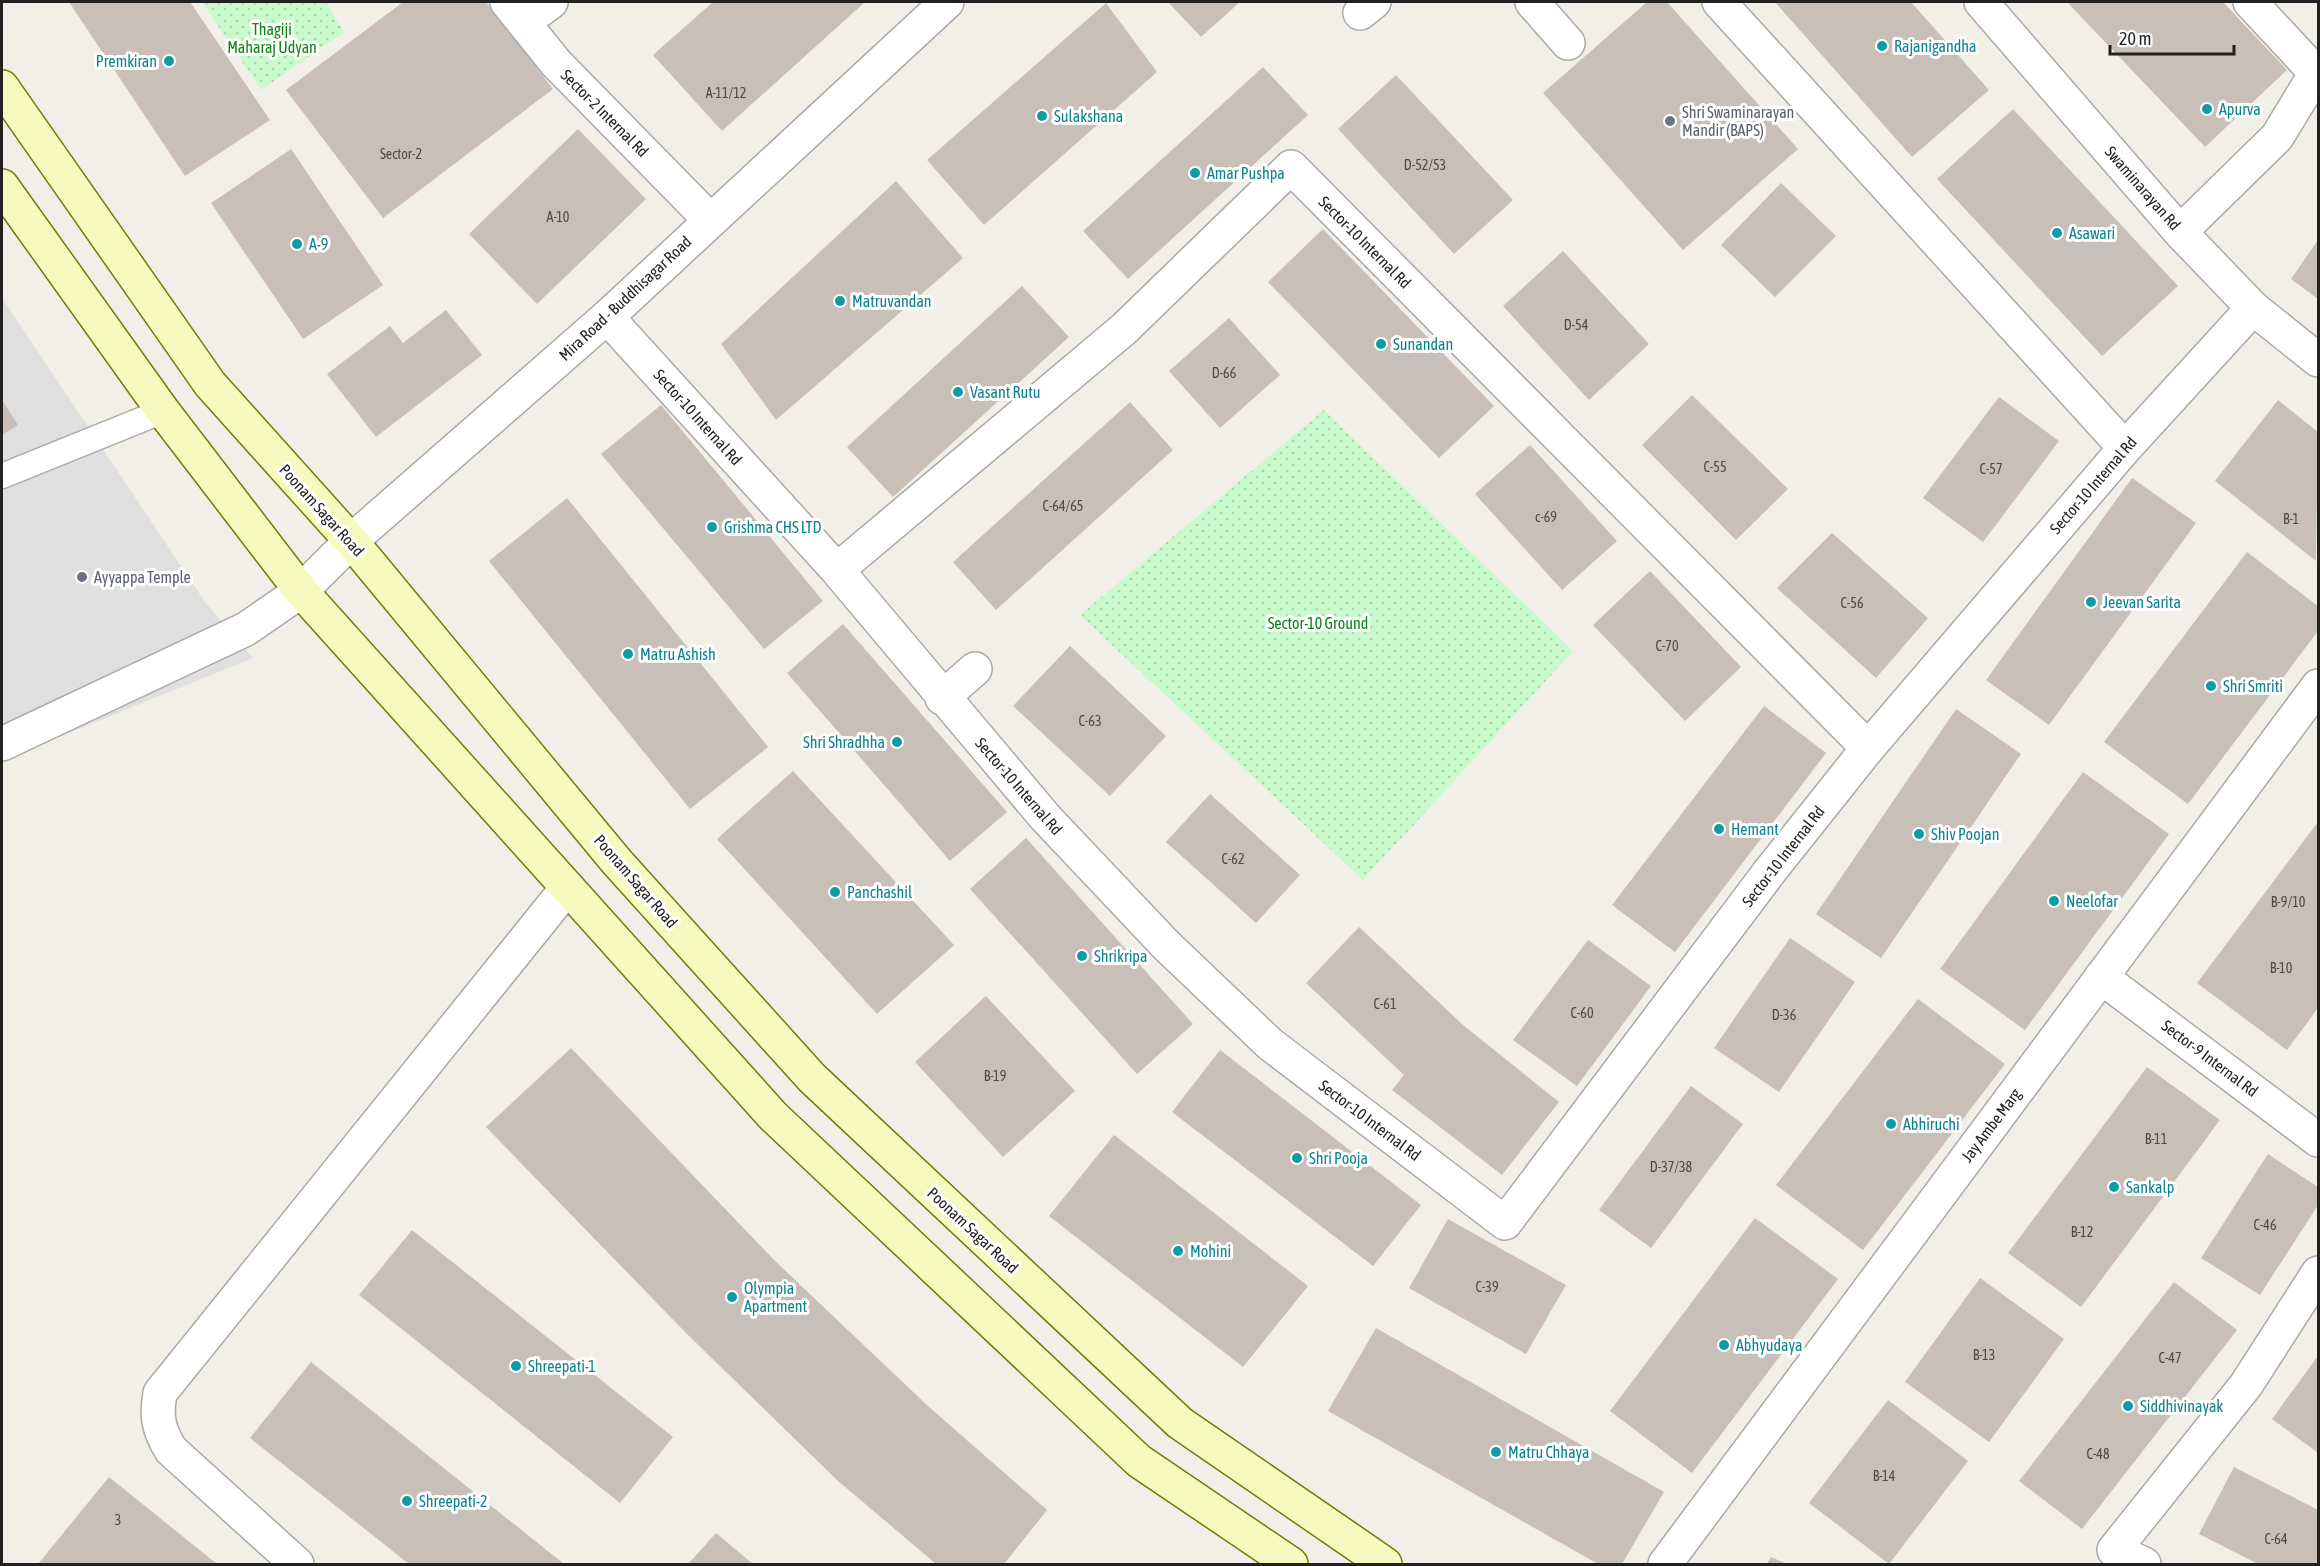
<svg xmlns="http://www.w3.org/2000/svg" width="2320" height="1566" font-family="'Asap Condensed',sans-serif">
	<defs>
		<pattern id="park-dots" width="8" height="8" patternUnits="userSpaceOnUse" patternTransform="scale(1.5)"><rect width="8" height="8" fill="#c8facc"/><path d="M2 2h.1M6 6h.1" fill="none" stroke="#acd6af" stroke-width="1.8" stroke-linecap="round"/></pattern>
	</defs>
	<rect width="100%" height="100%" fill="#f2efe9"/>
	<path fill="#e0dfdf" d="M2 298 205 602 253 658 2 760Z"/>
	<path fill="url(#park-dots)" d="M202 2H326L344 32 261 90Z
		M1324 410 1573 651 1363 880 1080 615Z"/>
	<path fill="#c7bfb8" d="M69 2H190L270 120 185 176Z
		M403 2H486L553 89 383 218 286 90Z
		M713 2H865L722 131 653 55Z
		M1168 2H1240L1201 37Z
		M1647 2H1667L1798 149 1683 250 1543 93Z
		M1775 2H1911L1989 90 1912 157Z
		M2067 2H2223L2287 70 2205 147Z
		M1106 3 1157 72 984 225 927 160Z
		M1263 67 1308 115 1128 279 1083 231Z
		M1396 75 1513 200 1454 254 1338 129Z
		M2013 109 2178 286 2102 356 1937 179Z
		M578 129 646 199 537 304 469 234Z
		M291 149 383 285 303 339 211 203Z
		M896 181 963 258 776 420 721 344Z
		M1781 183 1836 236 1775 297 1721 245Z
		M1323 229 1494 406 1439 458 1268 282Z
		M2318 240V299L2291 279Z
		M1563 251 1649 344 1589 400 1503 306Z
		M1022 286 1069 337 893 497 847 447Z
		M446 310 482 355 376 437 327 374 390 326 403 343Z
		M1229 318 1280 375 1220 428 1169 371Z
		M1692 395 1788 489 1736 540 1642 445Z
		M1999 397 2059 441 1983 542 1923 498Z
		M2 400 18 425 2 435Z
		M2278 400 2318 432 2316 561 2215 481Z
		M1130 402 1173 450 996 610 953 562Z
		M661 405 823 601 764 649 601 454Z
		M1530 445 1617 541 1562 590 1475 494Z
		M2132 478 2196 523 2049 725 1986 680Z
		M567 498 768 747 690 809 489 561Z
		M1832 533 1928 618 1876 678 1777 588Z
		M2247 552 2318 606V631L2188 804 2104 742Z
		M1650 571 1741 667 1685 721 1593 625Z
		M843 624 1007 812 950 861 787 673Z
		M1070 646 1166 736 1110 796 1013 706Z
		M1764 706 1826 753 1675 952 1612 905Z
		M1956 709 2021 754 1881 958 1816 914Z
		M793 771 954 945 877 1014 717 839Z
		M2083 772 2169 834 2025 1030 1940 969Z
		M1210 794 1300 875 1256 923 1166 842Z
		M2318 822V1008L2287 1050 2197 983Z
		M1026 838 1193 1024 1137 1074 970 889Z
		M1359 927 1463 1025 1559 1102 1502 1175 1392 1090 1404 1075 1306 983Z
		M1790 938 1855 982 1779 1092 1714 1048Z
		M1588 940 1651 986 1577 1086 1513 1040Z
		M986 996 1075 1091 1003 1157 915 1062Z
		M1918 999 2005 1064 1863 1250 1776 1185Z
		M571 1048 774 1260 929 1407 1047 1510 1004 1564H936L837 1480 687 1334 486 1127Z
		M1220 1050 1421 1205 1373 1266 1172 1112Z
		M2147 1067 2220 1120 2081 1307 2008 1253Z
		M1691 1086 1743 1124 1651 1248 1599 1210Z
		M1114 1135 1308 1286 1243 1367 1049 1216Z
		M2268 1154 2318 1187V1205L2260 1295 2201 1258Z
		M1755 1218 1838 1279 1692 1473 1610 1411Z
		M1448 1219 1566 1285 1526 1354 1409 1288Z
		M412 1230 673 1437 620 1503 359 1295Z
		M1980 1278 2064 1339 1989 1442 1905 1382Z
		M2174 1282 2237 1330 2082 1529 2019 1481Z
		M1376 1328 1664 1492 1622 1564H1598L1328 1411Z
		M2318 1356V1453L2272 1419Z
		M311 1362 564 1564H409L250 1438Z
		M1888 1400 1968 1461 1889 1564 1809 1503Z
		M2234 1467 2318 1510V1564H2258L2199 1534Z
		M109 1477 217 1564H38Z
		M716 1533 753 1564H688Z
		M1771 1557 1787 1564H1767Z"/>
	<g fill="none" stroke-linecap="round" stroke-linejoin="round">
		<defs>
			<path id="service" d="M2 476 163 411"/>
			<path id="pedestrian" d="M523 22 551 2"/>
			<path id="minor" d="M507 2 556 63 710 220
				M1532 2 1568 43
				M1719 2 2125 448
				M1981 2 2180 232 2253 308 2318 360
				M2250 2 2316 73 2318 69
				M1360 13 1374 2
				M2180 232 2277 137 2316 73
				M607 317 837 570 1045 817 1166 945 1270 1044 1505 1223 1770 871 1868 748 2125 448 2253 308
				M837 570 1124 329 1291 167 1868 748
				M942 698 975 669
				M2 744 246 629 301 591
				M2101 977 2318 1140
				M297 1564 171 1450C158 1429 156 1416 160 1393L567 888
				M1665 1564 2318 686
				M2144 1564 2114 1550 2246 1385 2318 1273"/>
			<path id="tertiary" d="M301 591 351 541 607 317 947 2"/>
			<path id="secondary" d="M2 87 210 384 351 541 617 862 812 1078 1180 1423 1385 1564
				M2 186 163 411 301 591 773 1116 1139 1461 1291 1564"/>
		</defs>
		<use href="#service" stroke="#a9a9a9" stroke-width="27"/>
		<use href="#pedestrian" stroke="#a9a9a9" stroke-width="36"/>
		<use href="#minor" stroke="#a9a9a9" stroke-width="36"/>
		<use href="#tertiary" stroke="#a9a9a9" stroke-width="36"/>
		<use href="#secondary" stroke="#707d05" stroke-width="36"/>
		<use href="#service" stroke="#fff" stroke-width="24"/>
		<use href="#pedestrian" stroke="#fff" stroke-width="33"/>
		<use href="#minor" stroke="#fff" stroke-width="33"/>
		<use href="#tertiary" stroke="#fff" stroke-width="33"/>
		<use href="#secondary" stroke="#f7fabf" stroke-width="33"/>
	</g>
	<g fill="#0f9aa8" stroke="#fff" stroke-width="2">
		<circle cx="1882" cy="46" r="6"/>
		<circle cx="169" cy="61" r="6"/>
		<circle cx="2207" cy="109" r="6"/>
		<circle cx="1042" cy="116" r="6"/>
		<circle cx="1195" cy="173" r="6"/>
		<circle cx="2057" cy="233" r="6"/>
		<circle cx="297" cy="244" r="6"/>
		<circle cx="840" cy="301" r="6"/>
		<circle cx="1381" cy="344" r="6"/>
		<circle cx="958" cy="392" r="6"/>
		<circle cx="712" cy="527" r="6"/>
		<circle cx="2091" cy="602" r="6"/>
		<circle cx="628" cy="654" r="6"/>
		<circle cx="2211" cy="686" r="6"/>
		<circle cx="897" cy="742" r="6"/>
		<circle cx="1719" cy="829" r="6"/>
		<circle cx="1919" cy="834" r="6"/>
		<circle cx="835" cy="892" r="6"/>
		<circle cx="2054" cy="901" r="6"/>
		<circle cx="1082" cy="956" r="6"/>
		<circle cx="1891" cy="1124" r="6"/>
		<circle cx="1297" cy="1158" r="6"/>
		<circle cx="2114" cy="1187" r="6"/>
		<circle cx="1178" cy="1251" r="6"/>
		<circle cx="732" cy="1297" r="6"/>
		<circle cx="1724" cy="1345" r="6"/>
		<circle cx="516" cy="1366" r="6"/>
		<circle cx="2128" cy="1406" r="6"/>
		<circle cx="1496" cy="1452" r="6"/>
		<circle cx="407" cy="1501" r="6"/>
	</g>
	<g fill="#6b7280" stroke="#fff" stroke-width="2">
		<circle cx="1670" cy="121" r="6"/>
		<circle cx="82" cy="577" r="6"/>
	</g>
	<g text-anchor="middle" stroke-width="6" stroke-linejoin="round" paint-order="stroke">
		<g font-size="14" fill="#4b4948">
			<text x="726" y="98">A-11/12</text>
			<text x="401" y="159">Sector-2</text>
			<text x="1425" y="170">D-52/53</text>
			<text x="558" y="222">A-10</text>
			<text x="1576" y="330">D-54</text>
			<text x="1224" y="378">D-66</text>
			<text x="1715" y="472">C-55</text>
			<text x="1991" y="474">C-57</text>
			<text x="1063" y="511">C-64/65</text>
			<text x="1546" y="522">c-69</text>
			<text x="2291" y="524">B-1</text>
			<text x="1852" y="608">C-56</text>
			<text x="1667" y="651">C-70</text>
			<text x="1090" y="726">C-63</text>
			<text x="1233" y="864">C-62</text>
			<text x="2288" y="907">B-9/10</text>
			<text x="2281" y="973">B-10</text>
			<text x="1385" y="1009">C-61</text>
			<text x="1582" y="1018">C-60</text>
			<text x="1784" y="1020">D-36</text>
			<text x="995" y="1081">B-19</text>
			<text x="2156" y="1144">B-11</text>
			<text x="1671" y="1172">D-37/38</text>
			<text x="2265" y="1230">C-46</text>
			<text x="2082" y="1237">B-12</text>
			<text x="1487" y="1292">C-39</text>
			<text x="1984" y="1360">B-13</text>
			<text x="2170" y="1363">C-47</text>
			<text x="2098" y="1459">C-48</text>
			<text x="1884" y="1481">B-14</text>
			<text x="118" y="1525">3</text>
			<text x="2276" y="1544">C-64</text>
		</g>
		<g font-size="16" fill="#0c8416" stroke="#fff">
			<text x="272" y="35">Thagiji<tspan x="272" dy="18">Maharaj Udyan</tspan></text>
			<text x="1318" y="629">Sector-10 Ground</text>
		</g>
		<g font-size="16" fill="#0d838f" stroke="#fff" text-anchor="start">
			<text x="1894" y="52">Rajanigandha</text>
			<text x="157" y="67" text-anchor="end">Premkiran</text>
			<text x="2219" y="115">Apurva</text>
			<text x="1054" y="122">Sulakshana</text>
			<text x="1207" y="179">Amar Pushpa</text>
			<text x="2069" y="239">Asawari</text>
			<text x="309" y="250">A-9</text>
			<text x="852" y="307">Matruvandan</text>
			<text x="1393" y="350">Sunandan</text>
			<text x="970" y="398">Vasant Rutu</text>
			<text x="724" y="533">Grishma CHS LTD</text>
			<text x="2103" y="608">Jeevan Sarita</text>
			<text x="640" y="660">Matru Ashish</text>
			<text x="2223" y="692">Shri Smriti</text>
			<text x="885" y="748" text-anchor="end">Shri Shradhha</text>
			<text x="1731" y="835">Hemant</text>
			<text x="1931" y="840">Shiv Poojan</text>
			<text x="847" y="898">Panchashil</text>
			<text x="2066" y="907">Neelofar</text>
			<text x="1094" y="962">Shrikripa</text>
			<text x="1903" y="1130">Abhiruchi</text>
			<text x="1309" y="1164">Shri Pooja</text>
			<text x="2126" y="1193">Sankalp</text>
			<text x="1190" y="1257">Mohini</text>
			<text x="744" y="1294">Olympia<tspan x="744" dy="18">Apartment</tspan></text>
			<text x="1736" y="1351">Abhyudaya</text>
			<text x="528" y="1372">Shreepati-1</text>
			<text x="2140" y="1412">Siddhivinayak</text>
			<text x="1508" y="1458">Matru Chhaya</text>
			<text x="419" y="1507">Shreepati-2</text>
		</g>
		<g font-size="16" fill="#5b616d" stroke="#fff" text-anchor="start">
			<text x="1682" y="118">Shri Swaminarayan<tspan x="1682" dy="18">Mandir (BAPS)</tspan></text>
			<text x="94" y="583">Ayyappa Temple</text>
		</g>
		<g font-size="16" fill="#222" stroke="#fff">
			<text transform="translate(605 113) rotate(45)" y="6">Sector-2 Internal Rd</text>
			<text transform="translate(2143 188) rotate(49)" y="6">Swaminarayan Rd</text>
			<text transform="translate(1365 242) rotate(45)" y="6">Sector-10 Internal Rd</text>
			<text transform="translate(625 298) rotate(-43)" y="6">Mira Road - Buddhisagar Road</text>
			<text transform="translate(698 417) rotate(48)" y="6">Sector-10 Internal Rd</text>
			<text transform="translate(2093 485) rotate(-49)" y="6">Sector-10 Internal Rd</text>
			<text transform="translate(322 510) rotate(48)" y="6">Poonam Sagar Road</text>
			<text transform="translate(1019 786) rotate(49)" y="6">Sector-10 Internal Rd</text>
			<text transform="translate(1783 856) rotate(-52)" y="6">Sector-10 Internal Rd</text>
			<text transform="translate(636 881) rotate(49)" y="6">Poonam Sagar Road</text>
			<text transform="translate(2210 1058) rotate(37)" y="6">Sector-9 Internal Rd</text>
			<text transform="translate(1370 1120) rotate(37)" y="6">Sector-10 Internal Rd</text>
			<text transform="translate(1991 1125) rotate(-53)" y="6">Jay Ambe Marg</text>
			<text transform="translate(973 1230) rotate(43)" y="6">Poonam Sagar Road</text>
		</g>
	</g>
	<rect width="2320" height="1566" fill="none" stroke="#222222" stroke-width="6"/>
	<path d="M2110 45v9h124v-9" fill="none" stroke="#222222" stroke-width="3"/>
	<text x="2119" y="45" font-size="18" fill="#222222" stroke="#ffffff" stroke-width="4.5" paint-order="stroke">20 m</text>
</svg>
